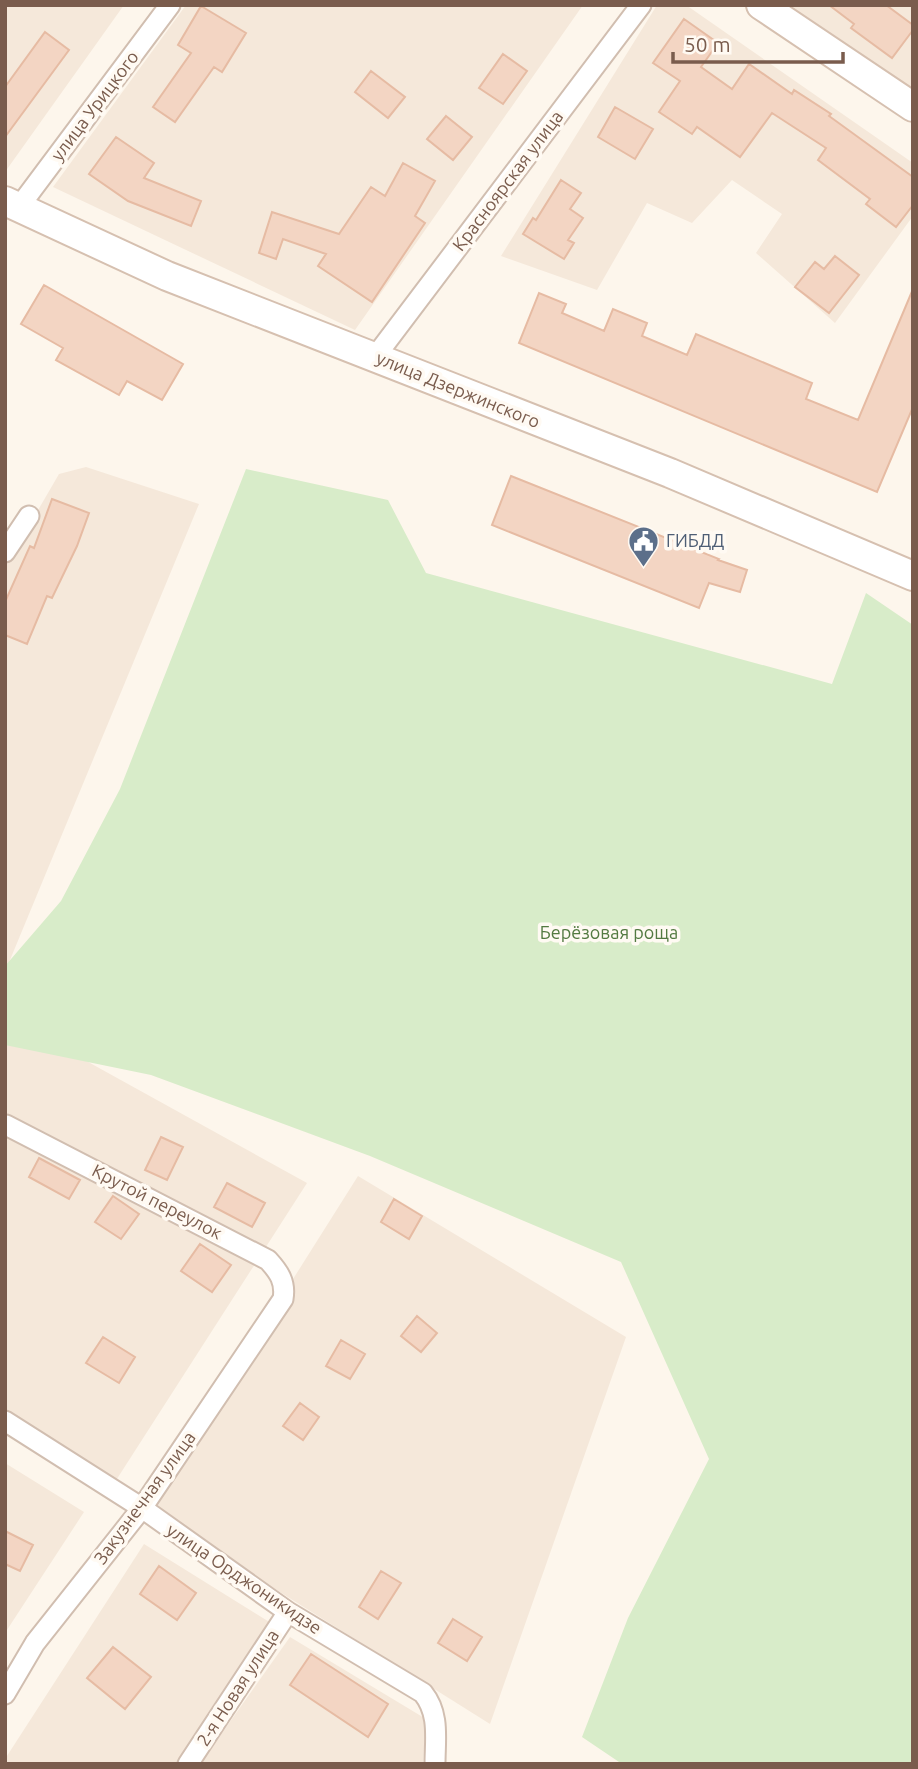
<svg xmlns="http://www.w3.org/2000/svg" width="918" height="1769" font-family="Ubuntu,sans-serif">
	<rect width="100%" height="100%" fill="#fdf6ec"/>
	<path fill="#f5e8da" d="M5 5H124L5 172Z
		M186 5H583L355 330 53 187Z
		M657 5H686L913 163V216L835 323 756 253 782 214 732 180 692 223 647 203 597 290 501 256Z
		M769 5H913V105Z
		M86 467 199 504 5 972V567L59 474Z
		M5 1016 307 1183 113 1485 5 1417Z
		M358 1176 626 1337 490 1724 148 1509Z
		M5 1463 84 1512 5 1633Z
		M144 1544 271 1623 178 1764H5V1759Z
		M290 1637 426 1719 423 1764H200Z"/>
	<path fill="#d8ecc9" d="M246 469 388 500 426 573 832 684 866 593 913 625V1762L622 1764 582 1737 628 1618 709 1459 621 1262 370 1156 151 1075 5 1045V966L61 901 120 789Z"/>
	<path fill="#f3d5c3" stroke="#e6bba3" stroke-width="2" d="M829 5H886L913 25V30L892 58 851 28 854 24Z
		M201 6 246 33 222 72 214 67 175 122 153 107 191 53 178 45Z
		M684 19 718 43 701 67 732 89 749 64 792 94 794 90 831 114 829 116 913 177V205L896 227 866 204 870 199 818 160 826 148 772 113 740 157 697 127 692 134 659 112 680 81 653 63Z
		M45 32 69 50 5 137V87Z
		M503 54 527 71 503 104 479 88Z
		M371 71 405 97 388 118 355 92Z
		M615 107 653 129 635 159 598 137Z
		M446 116 472 137 453 160 427 139Z
		M116 137 154 163 144 178 201 201 191 226 128 201 89 174Z
		M403 163 435 181 415 216 425 223 372 302 318 266 326 254 283 239 276 259 259 253 272 212 339 234 371 187 385 196Z
		M561 180 581 193 570 209 583 218 568 240 574 243 564 259 523 234 533 218 536 220Z
		M835 256 859 275 829 313 795 287 815 262 824 269Z
		M44 285 183 364 162 400 127 381 119 395 56 360 63 348 21 324Z
		M913 289V407L877 492 519 343 539 293 566 304 562 313 604 331 613 309 647 323 642 336 687 355 696 334 812 383 806 399 858 420Z
		M511 476 719 559 718 560 747 570 740 592 709 583 699 608 492 525Z
		M52 499 89 513 77 546 52 598 47 596 27 644 5 635V602L30 546 34 548Z
		M161 1137 183 1147 167 1180 145 1170Z
		M39 1158 80 1180 69 1199 29 1177Z
		M227 1183 265 1203 252 1227 214 1207Z
		M113 1196 139 1214 121 1239 95 1222Z
		M394 1199 422 1216 409 1239 381 1222Z
		M200 1244 231 1265 212 1292 181 1271Z
		M417 1316 437 1333 421 1352 401 1336Z
		M103 1337 135 1357 119 1383 86 1363Z
		M341 1340 365 1354 350 1379 326 1366Z
		M300 1403 319 1417 303 1440 283 1426Z
		M5 1531 33 1545 20 1571 5 1564Z
		M159 1566 196 1593 177 1620 140 1594Z
		M381 1571 401 1583 378 1619 359 1607Z
		M453 1619 482 1637 467 1661 438 1643Z
		M113 1647 151 1677 125 1709 87 1678Z
		M311 1654 388 1704 368 1737 290 1685Z"/>
	<g fill="none" stroke-linecap="round" stroke-linejoin="round">
		<defs>
			<path id="minor" d="M19 207 170 5
				M375 357 641 5
				M5 552 29 516
				M5 1421 142 1508 288 1612 423 1693C440 1714 435 1739 435 1764
				M5 1694 35 1643 142 1508 283 1299C286 1282 279 1272 268 1260L6 1125
				M188 1764 288 1612"/>
			<path id="secondary" d="M761 5 913 107
				M5 201 167 276 670 473 913 576"/>
		</defs>
		<use href="#minor" stroke="#d1beb0" stroke-width="23"/>
		<use href="#secondary" stroke="#d6c0b0" stroke-width="32"/>
		<use href="#minor" stroke="#fff" stroke-width="19"/>
		<use href="#secondary" stroke="#fff" stroke-width="28"/>
	</g>
	<defs>
		<symbol id="civic-pin" viewBox="-11 -11 22 30"><path d="M0 17L-7.5 6A9.5 9.5 0 1 1 7.5 6Z" fill="#5c6f8a" stroke="#fffaf3"/><path d="M-.6-6.5H3V-4.5H.6V-3L4-1V1h2V6H-6V1h2V-1L-.6-3ZM-1.2 2.5V6h2.4V2.5Z" fill="#fff"/></symbol>
	</defs>
	<g fill-rule="evenodd">
		<use href="#civic-pin" x="626" y="524" width="35" height="47"/>
	</g>
	<g text-anchor="middle" stroke-width="7" stroke-linejoin="round" paint-order="stroke">
		<g font-size="18" fill="#7a5c4d" stroke="#fffaf3">
			<text transform="translate(95 106) rotate(-53)" y="6">улица Урицкого</text>
			<text transform="translate(508 181) rotate(-53)" y="6">Красноярская улица</text>
			<text transform="translate(458 390) rotate(22)" y="6">улица Дзержинского</text>
			<text transform="translate(157 1202) rotate(27)" y="6">Крутой переулок</text>
			<text transform="translate(145 1498) rotate(-54)" y="6">Закузнечная улица</text>
			<text transform="translate(244 1579) rotate(34)" y="6">улица Орджоникидзе</text>
			<text transform="translate(238 1688) rotate(-57)" y="6">2-я Новая улица</text>
		</g>
		<g font-size="18" fill="#4e5e75" stroke="#fffaf3" text-anchor="start">
			<text x="666" y="547">ГИБДД</text>
		</g>
		<g font-size="18" fill="#537a41" stroke="#fffaf3">
			<text x="609" y="939">Берёзовая роща</text>
		</g>
	</g>
	<rect width="918" height="1769" fill="none" stroke="#7a5c4d" stroke-width="14"/>
	<path d="M673 52v10h170v-10" fill="none" stroke="#7a5c4d" stroke-width="3.5"/>
	<text x="684" y="52" font-size="21" fill="#7a5c4d" stroke="#fffaf3" stroke-width="5" paint-order="stroke">50 m</text>
</svg>
